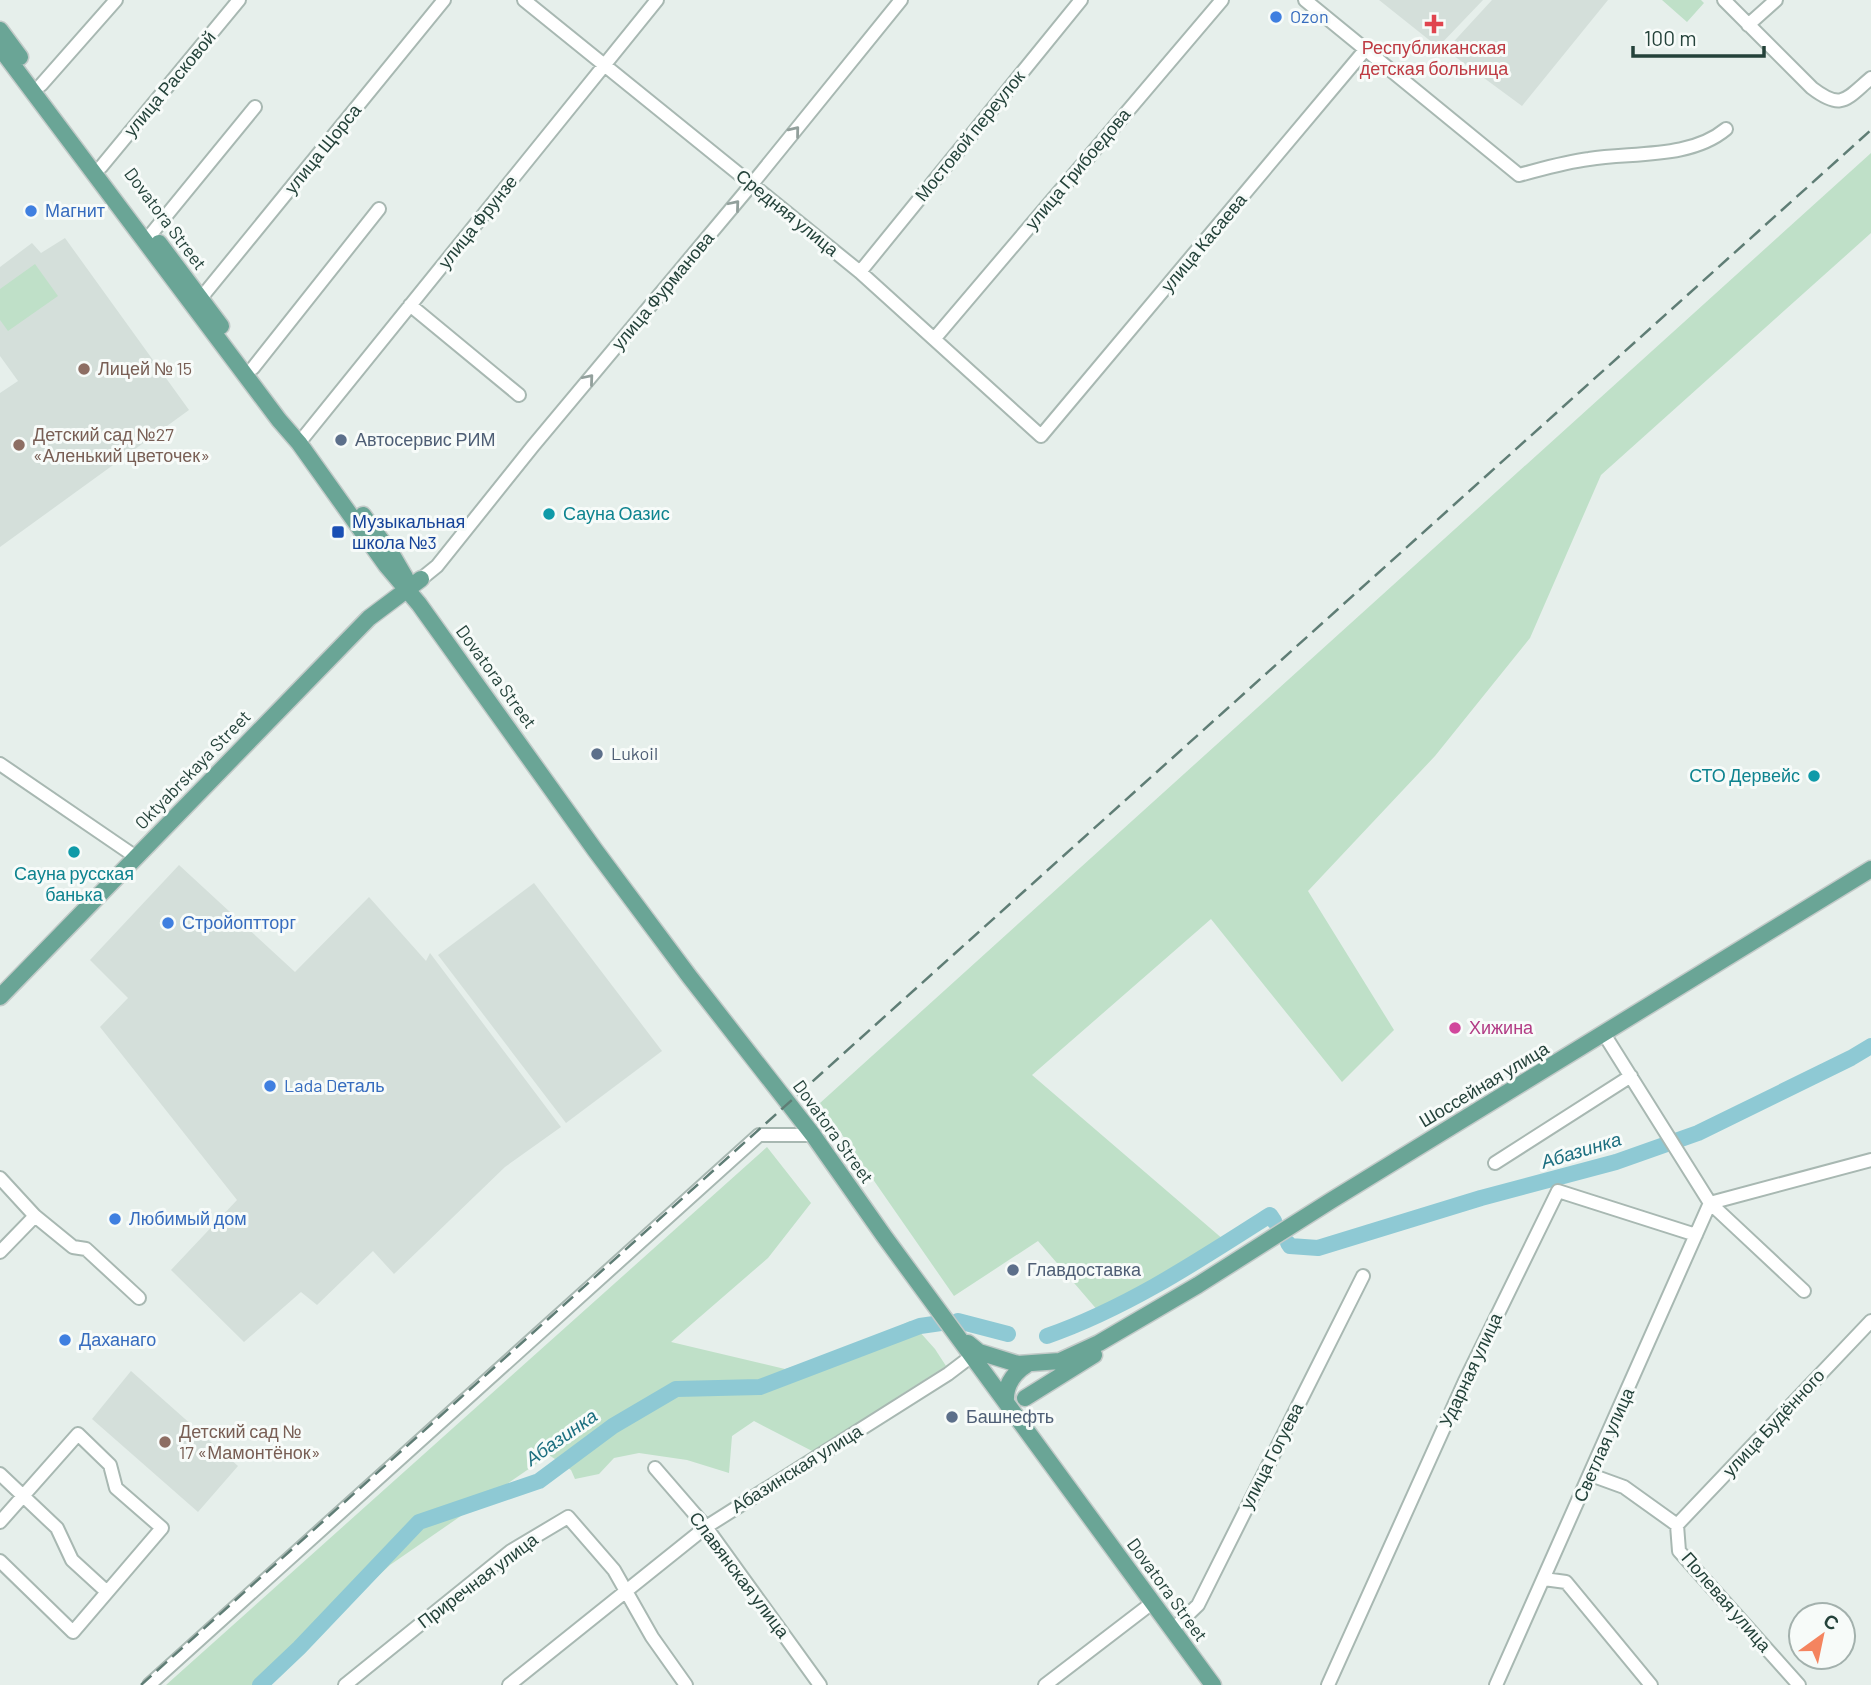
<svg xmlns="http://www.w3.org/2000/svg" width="1871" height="1685" font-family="Barlow,sans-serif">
	<rect width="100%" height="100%" fill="#e6efeb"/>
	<path fill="#d4dfda" d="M1379 0H1483L1438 47Z
		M1492 0H1608L1522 106 1446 50Z
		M65 238 189 410 0 547V393L18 381 0 356V267L32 243 41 253Z
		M179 865 295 972 369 897 426 961 430 953 561 1127 505 1167 394 1274 373 1251 317 1305 301 1292 244 1342 171 1270 237 1200 100 1027 128 998 90 960Z
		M534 883 662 1051 566 1123 438 955Z
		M131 1371 238 1466 198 1512 92 1419Z"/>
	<path fill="#bfe0c8" d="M1662 0H1701L1704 3 1687 22Z
		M1871 153V233L1601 475 1530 638 1435 756 1308 891 1394 1030 1342 1082 1211 919 1032 1075 1224 1240 1099 1312 1038 1241 954 1296 820 1103Z
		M35 264 58 296 8 331 0 320V289Z
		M767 1147 811 1203 768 1258 671 1342 785 1369 863 1344 910 1321 935 1349 946 1366 894 1399 856 1433 816 1453 754 1421 732 1436 729 1473 687 1460 639 1453 614 1458 599 1474 575 1479 571 1470 549 1455 390 1565 260 1685H166Z"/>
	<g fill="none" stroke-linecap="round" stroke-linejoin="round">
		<path stroke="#8ec9d4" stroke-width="16" d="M1288 1243 1290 1246 1318 1248 1481 1198 1616 1162 1698 1133 1851 1058 1871 1046
			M958 1321 1008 1334
			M1047 1336C1127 1308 1198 1261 1270 1215L1274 1221
			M260 1685 299 1648 419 1522 539 1481 613 1426 676 1389 760 1387 920 1326 941 1323"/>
		<defs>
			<path id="minor" d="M524 0 860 272 1041 436 1365 50
				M1305 0 1519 175C1542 169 1565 162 1589 159 1633 152 1690 159 1726 129
				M1724 0 1812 88C1842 111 1846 99 1871 78
				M1748 25 1776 0
				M41 85 116 0
				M101 167 239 0
				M152 233 255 107
				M860 272 1081 0
				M201 298 444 0
				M410 305 519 395
				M935 338 1222 0
				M253 368 379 209
				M299 443 657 0
				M421 579 437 566 533 446 752 184 901 0
				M0 764 136 857
				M1604 1034 1710 1203 1804 1291
				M1495 1163 1631 1076
				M0 1178 35 1216 73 1247 86 1249 139 1298
				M1710 1203 1871 1160
				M0 1252 35 1216
				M655 1468 706 1527 820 1685
				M0 1474 57 1528 72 1560 107 1592
				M1591 1475 1624 1487 1677 1525 1679 1551 1799 1685
				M0 1522 78 1434 110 1465 116 1488 162 1528 73 1632 0 1561
				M1677 1525 1871 1321
				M1544 1579 1566 1582 1651 1685
				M1172 1630 1198 1605 1363 1276
				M149 1685 759 1135H813
				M345 1685 511 1551 568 1517 614 1570 652 1637 686 1685
				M509 1685 706 1527 948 1374 973 1355
				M1045 1685 1152 1603
				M1328 1685 1465 1381 1558 1191 1696 1235
				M1496 1685 1710 1203"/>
			<path id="major" d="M0 30 20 57
				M0 48 279 420 299 443 386 565 419 604 595 850 689 976 813 1135 884 1236 1213 1685
				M159 243 221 326
				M363 515 394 558 405 577
				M0 997 369 618 421 579
				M968 1343 979 1352 1018 1364 1060 1361 1099 1343 1198 1285 1332 1200 1871 869
				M1025 1398 1094 1355
				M1006 1401C1005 1384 1015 1372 1028 1364"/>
		</defs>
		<use href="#minor" stroke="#a8b8b2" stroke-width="16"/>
		<use href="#major" stroke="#c2cac8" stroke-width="19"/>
		<use href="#minor" stroke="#fff" stroke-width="12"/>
		<use href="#major" stroke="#6aa596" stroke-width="16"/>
		<path stroke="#5f7d75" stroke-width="2.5" stroke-dasharray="14 7" stroke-linecap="butt" d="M141 1685 1871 130"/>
	</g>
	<defs><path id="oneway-chevron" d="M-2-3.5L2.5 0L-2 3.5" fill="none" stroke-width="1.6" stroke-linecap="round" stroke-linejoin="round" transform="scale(1.75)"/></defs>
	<g stroke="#92a09c">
		<use href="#oneway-chevron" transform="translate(795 131) rotate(-51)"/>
		<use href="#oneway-chevron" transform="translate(735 205) rotate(-50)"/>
		<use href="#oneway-chevron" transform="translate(589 379) rotate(-50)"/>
	</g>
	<g fill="#3f7fe0" stroke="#f7fbf9" stroke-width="2.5">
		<circle cx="1276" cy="17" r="7"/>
		<circle cx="31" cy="211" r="7"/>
		<circle cx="168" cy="923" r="7"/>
		<circle cx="270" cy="1086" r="7"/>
		<circle cx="115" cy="1219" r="7"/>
		<circle cx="65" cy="1340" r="7"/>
	</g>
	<path fill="#e0444e" stroke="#f7fbf9" stroke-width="2.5" d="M1430.5 13.5h7v7h7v7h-7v7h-7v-7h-7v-7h7z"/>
	<g fill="#8d6e63" stroke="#f7fbf9" stroke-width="2.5">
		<circle cx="84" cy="369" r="7"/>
		<circle cx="19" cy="445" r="7"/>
		<circle cx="165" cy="1442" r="7"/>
	</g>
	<g fill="#5c6f8a" stroke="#f7fbf9" stroke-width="2.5">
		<circle cx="341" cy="440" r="7"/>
		<circle cx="597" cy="754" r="7"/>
		<circle cx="1013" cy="1270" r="7"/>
		<circle cx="952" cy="1417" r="7"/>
	</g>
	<g fill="#0f9aa8" stroke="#f7fbf9" stroke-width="2.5">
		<circle cx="549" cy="514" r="7"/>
		<circle cx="1814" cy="776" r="7"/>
		<circle cx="74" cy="852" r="7"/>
	</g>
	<rect fill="#1a4fb4" stroke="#f7fbf9" stroke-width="2.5" x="331" y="525" width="14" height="14" rx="3.5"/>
	<circle fill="#d1479c" stroke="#f7fbf9" stroke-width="2.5" cx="1455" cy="1028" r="7"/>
	<g text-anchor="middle" stroke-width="6" stroke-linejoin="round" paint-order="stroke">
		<g font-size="18" fill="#366cbe" stroke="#f7fbf9" text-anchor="start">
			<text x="1290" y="23">Ozon</text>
			<text x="45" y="217">Магнит</text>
			<text x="182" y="929">Стройоптторг</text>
			<text x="284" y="1092">Lada Dеталь</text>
			<text x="129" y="1225">Любимый дом</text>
			<text x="79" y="1346">Даханаго</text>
		</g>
		<g font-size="18" fill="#be3a42" stroke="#f7fbf9">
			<text x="1434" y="54">Республиканская<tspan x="1434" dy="21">детская больница</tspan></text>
		</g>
		<g font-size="18" fill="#24423a" stroke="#f7fbf9">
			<text transform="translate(170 84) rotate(-50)" y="6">улица Расковой</text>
			<text transform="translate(970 136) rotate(-51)" y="6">Мостовой переулок</text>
			<text transform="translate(323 149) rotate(-51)" y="6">улица Щорса</text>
			<text transform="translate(1078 169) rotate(-50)" y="6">улица Грибоедова</text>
			<text transform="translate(787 213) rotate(39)" y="6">Средняя улица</text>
			<text transform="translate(165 219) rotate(53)" y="6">Dovatora Street</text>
			<text transform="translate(478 222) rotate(-51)" y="6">улица Фрунзе</text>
			<text transform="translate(1204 243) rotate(-50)" y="6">улица Касаева</text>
			<text transform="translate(663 291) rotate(-50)" y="6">улица Фурманова</text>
			<text transform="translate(496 677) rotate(54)" y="6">Dovatora Street</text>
			<text transform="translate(193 770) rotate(-46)" y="6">Oktyabrskaya Street</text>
			<text transform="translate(1484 1085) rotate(-31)" y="6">Шоссейная улица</text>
			<text transform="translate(833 1132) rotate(54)" y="6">Dovatora Street</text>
			<text transform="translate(1471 1370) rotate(-65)" y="6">Ударная улица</text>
			<text transform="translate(1774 1423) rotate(-47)" y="6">улица Будённого</text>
			<text transform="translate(1604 1445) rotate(-66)" y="6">Светлая улица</text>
			<text transform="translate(1272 1456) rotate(-63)" y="6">улица Гогуева</text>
			<text transform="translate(797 1469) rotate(-32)" y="6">Абазинская улица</text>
			<text transform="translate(739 1575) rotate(53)" y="6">Славянская улица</text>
			<text transform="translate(478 1581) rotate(-37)" y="6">Приречная улица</text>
			<text transform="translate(1167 1590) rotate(54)" y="6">Dovatora Street</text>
			<text transform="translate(1726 1602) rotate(49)" y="6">Полевая улица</text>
		</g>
		<g font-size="18" fill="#785e54" stroke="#f7fbf9" text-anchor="start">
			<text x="98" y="375">Лицей № 15</text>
			<text x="33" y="441">Детский сад №27<tspan x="33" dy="21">«Аленький цветочек»</tspan></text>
			<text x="179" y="1438">Детский сад №<tspan x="179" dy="21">17 «Мамонтёнок»</tspan></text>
		</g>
		<g font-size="18" fill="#4e5e75" stroke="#f7fbf9" text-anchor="start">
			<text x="355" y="446">Автосервис РИМ</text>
			<text x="611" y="760">Lukoil</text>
			<text x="1027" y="1276">Главдоставка</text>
			<text x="966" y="1423">Башнефть</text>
		</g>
		<g font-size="18" fill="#0d838f" stroke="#f7fbf9" text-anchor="start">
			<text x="563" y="520">Сауна Оазис</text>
			<text x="1800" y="782" text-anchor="end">СТО Дервейс</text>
			<text x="74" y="880" text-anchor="middle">Сауна русская<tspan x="74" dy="21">банька</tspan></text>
		</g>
		<g font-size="18" fill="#164399" stroke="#f7fbf9" text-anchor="start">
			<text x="352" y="528">Музыкальная<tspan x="352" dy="21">школа №3</tspan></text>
		</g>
		<g font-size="18" fill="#b23c85" stroke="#f7fbf9" text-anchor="start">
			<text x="1469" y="1034">Хижина</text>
		</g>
		<g font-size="19" font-style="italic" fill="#1c6f80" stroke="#f7fbf9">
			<text transform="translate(1581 1150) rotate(-17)" y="7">Абазинка</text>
			<text transform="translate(561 1437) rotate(-35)" y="7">Абазинка</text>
		</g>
	</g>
	<g transform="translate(1822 1636) rotate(33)"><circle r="33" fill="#f7fbf9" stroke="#a3b1ad" stroke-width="2"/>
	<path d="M0-5L12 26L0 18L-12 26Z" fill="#f4845f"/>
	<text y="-10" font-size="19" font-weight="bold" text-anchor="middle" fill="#24423a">С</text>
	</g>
	<path d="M1633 46v10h131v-10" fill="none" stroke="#24423a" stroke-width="3.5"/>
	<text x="1644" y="46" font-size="21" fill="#24423a" stroke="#f7fbf9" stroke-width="5" paint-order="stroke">100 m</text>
</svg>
